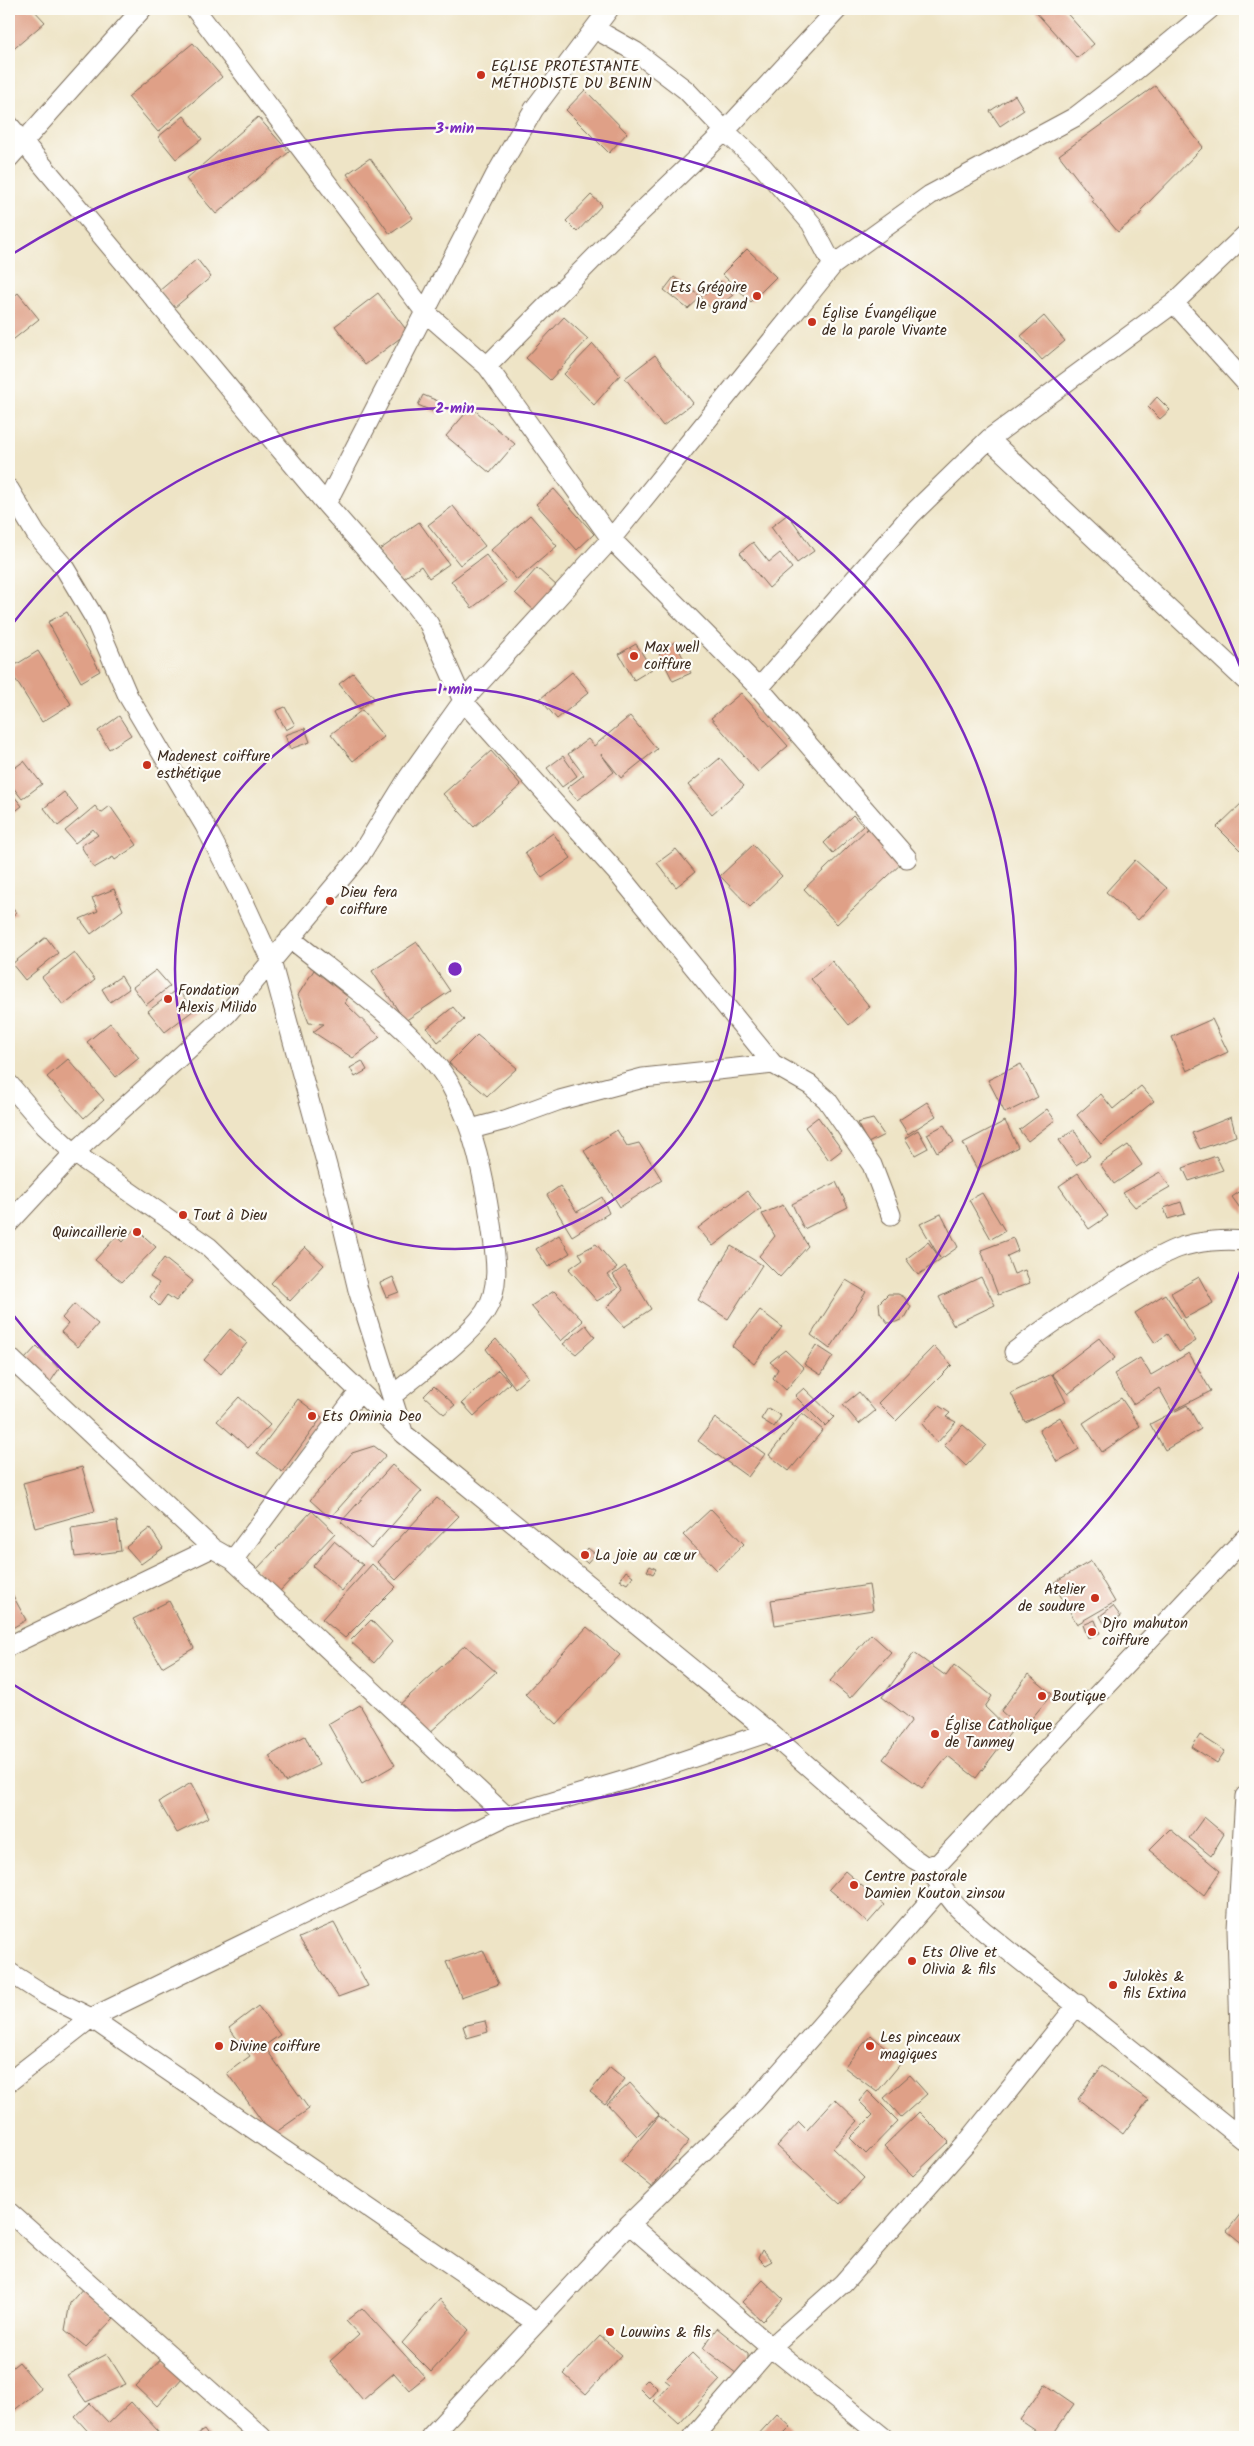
<svg xmlns="http://www.w3.org/2000/svg" width="1254" height="2446" font-family="Kalam,sans-serif">
	<rect width="100%" height="100%" fill="#fdfcf7"/>
	<filter id="ink" filterUnits="userSpaceOnUse"><feTurbulence type="fractalNoise" baseFrequency=".02" numOctaves="2"/><feDisplacementMap in="SourceGraphic" scale="10" xChannelSelector="R" yChannelSelector="G"/><feConvolveMatrix kernelMatrix="1 2 1 2 8 2 1 2 1" color-interpolation-filters="sRGB"/></filter>
	<filter id="wash" filterUnits="userSpaceOnUse"><feTurbulence type="fractalNoise" baseFrequency=".0096" numOctaves="4" result="noise"/><feDisplacementMap in="SourceGraphic" scale="20" xChannelSelector="R" yChannelSelector="G"/><feGaussianBlur stdDeviation="1.12" result="paint"/><feColorMatrix in="noise" values="0 0 0 0 0 0 0 0 0 0 0 0 0 0 0 0 0 1.4 0 .05"/><feComposite in="paint" operator="in"/></filter>
	<g filter="url(#wash)">
		<rect width="100%" height="100%" fill="#eee4c6"/>
		<g id="blocks">
			<path fill="#dfa087" d="M9 9H33L45 22 9 53Z
				M1033 9H1063L1094 44 1077 58Z
				M193 43 222 77 158 132 128 97Z
				M1155 86 1203 147 1141 210 1143 212 1118 232 1092 201 1094 200 1059 155Z
				M585 90 627 133 609 153 566 110Z
				M1015 95 1024 110 1000 126 990 111Z
				M184 116 202 139 176 159 158 137Z
				M258 117 289 152 216 214 186 179Z
				M370 158 413 218 390 234 347 174Z
				M591 195 602 205 577 232 566 221Z
				M747 249 776 277 751 302 722 274Z
				M197 259 211 277 174 308 159 291Z
				M674 277 701 297 688 309 664 290Z
				M721 281 733 295 713 311 701 297Z
				M18 293 39 319 9 343V300Z
				M378 293 408 332 365 365 335 326Z
				M1044 316 1065 341 1042 360 1021 336Z
				M564 317 588 339 550 380 526 358Z
				M593 344 620 375 594 405 564 374Z
				M655 355 693 403 663 426 625 378Z
				M423 395 443 403 438 414 418 405Z
				M1157 397 1170 410 1160 419 1148 407Z
				M471 407 515 444 490 473 446 436Z
				M554 489 594 534 577 550 536 504Z
				M453 506 485 546 460 565 428 525Z
				M788 514 814 551 797 563 771 527Z
				M530 515 557 546 517 580 491 550Z
				M419 522 449 564 429 578 421 566 400 581 378 551Z
				M753 542 769 562 780 553 792 568 769 588 740 553Z
				M486 555 506 582 472 608 451 581Z
				M537 568 558 587 536 612 515 593Z
				M67 612 100 671 81 682 48 622Z
				M675 642 691 673 673 681 658 651Z
				M636 644 652 669 634 680 619 654Z
				M38 651 71 704 42 722 9 669Z
				M572 672 589 692 557 719 540 699Z
				M353 673 374 698 360 709 339 684Z
				M741 693 788 746 758 772 711 718Z
				M285 707 295 725 286 730 276 711Z
				M362 710 384 737 353 761 331 734Z
				M119 716 131 735 109 749 98 731Z
				M630 716 657 749 621 778 601 754 614 772 577 800 567 788 584 775 568 754 588 739 594 746Z
				M305 728 310 742 290 749 285 735Z
				M491 751 521 785 474 827 443 794Z
				M563 756 577 776 562 787 547 768Z
				M720 758 744 786 712 814 688 785Z
				M24 761 42 784 22 799 9 782V772Z
				M9 790 22 806 9 816Z
				M64 792 78 810 58 826 44 808Z
				M1245 800V844L1240 850 1217 827Z
				M95 806 101 813 110 806 137 845 115 860 113 857 94 868 81 846 98 835 93 829 75 843 65 831Z
				M853 815 863 826 833 853 824 843Z
				M869 827 903 862 837 924 804 889Z
				M553 833 571 858 542 878 525 853Z
				M753 845 782 876 750 907 720 876Z
				M676 849 695 872 676 887 657 863Z
				M1135 860 1167 888 1138 920 1106 892Z
				M114 889 123 910 91 934 80 919 98 911 92 898Z
				M9 903 16 913 9 918Z
				M46 937 58 953 25 980 12 964Z
				M417 942 450 991 405 1021 372 971Z
				M74 952 95 980 63 1005 42 977Z
				M832 961 870 1007 849 1025 811 979Z
				M156 970 170 986 146 1005 133 987Z
				M314 970 348 997 345 1003 349 1007 380 1037 353 1058 313 1032 324 1024 309 1023 298 995Z
				M121 976 129 989 110 1002 102 989Z
				M177 989 194 1010 165 1032 148 1011Z
				M453 1007 464 1020 438 1042 427 1028Z
				M1212 1019 1228 1052 1187 1071 1172 1037Z
				M110 1023 139 1058 116 1077 87 1042Z
				M477 1035 517 1068 487 1096 449 1063Z
				M68 1059 104 1100 84 1118 47 1077Z
				M362 1061 367 1070 355 1077 350 1068Z
				M1021 1064 1038 1097 1005 1113 988 1080Z
				M1141 1086 1154 1101 1101 1144 1077 1115 1101 1094 1113 1109Z
				M927 1102 936 1116 908 1134 899 1120Z
				M1047 1109 1055 1120 1028 1141 1019 1130Z
				M818 1117 842 1150 829 1160 805 1127Z
				M1231 1117 1236 1136 1200 1149 1192 1133Z
				M873 1119 884 1135 868 1143 857 1123Z
				M1005 1121 1018 1147 977 1169 963 1143Z
				M944 1125 954 1142 937 1152 927 1134Z
				M617 1130 627 1146 639 1143 662 1180 620 1207 584 1151Z
				M918 1130 928 1148 915 1155 905 1138Z
				M1074 1130 1090 1156 1076 1165 1059 1140Z
				M1128 1145 1142 1165 1114 1184 1100 1164Z
				M1216 1156 1223 1170 1189 1181 1183 1168Z
				M1160 1172 1170 1187 1135 1207 1123 1193Z
				M1078 1173 1108 1216 1089 1229 1059 1186Z
				M836 1182 848 1207 804 1229 792 1204Z
				M560 1186 577 1212 602 1197 609 1213 572 1236 547 1195Z
				M1245 1188V1215L1232 1197Z
				M747 1191 761 1209 713 1246 698 1228Z
				M982 1193 1005 1231 991 1239 969 1200Z
				M1181 1202 1185 1214 1168 1219 1164 1208Z
				M783 1205 808 1246 780 1277 759 1256 775 1236 762 1214Z
				M941 1214 958 1247 918 1275 906 1259 928 1242 940 1258 920 1224Z
				M135 1228 156 1247 122 1282 95 1260 117 1236 123 1242Z
				M559 1235 570 1253 548 1267 536 1249Z
				M1013 1238 1018 1251 1007 1256 1014 1274 1025 1270 1030 1283 998 1295 981 1250Z
				M596 1244 617 1268 608 1275 618 1288 597 1301 569 1269 583 1259 579 1253Z
				M731 1246 762 1265 728 1319 698 1300Z
				M305 1247 324 1265 290 1301 271 1283Z
				M164 1258 193 1281 176 1301 167 1295 159 1306 150 1297 159 1283 150 1277Z
				M625 1266 651 1309 624 1327 607 1307 623 1290 613 1275Z
				M393 1277 399 1292 386 1297 380 1283Z
				M981 1277 995 1305 953 1325 939 1297Z
				M1199 1277 1213 1303 1185 1318 1171 1293Z
				M846 1280 866 1292 830 1349 811 1335Z
				M554 1291 583 1321 561 1341 531 1306Z
				M888 1294H898L904 1297 911 1307 905 1318 896 1322 888 1323 880 1313 879 1303Z
				M1165 1294 1196 1341 1179 1352 1167 1334 1155 1343 1135 1313Z
				M74 1304 98 1324 78 1347 61 1332 68 1324 62 1318Z
				M760 1310 782 1327 754 1364 732 1346Z
				M586 1325 595 1337 576 1354 563 1344Z
				M230 1329 247 1343 221 1374 204 1360Z
				M1099 1338 1115 1358 1068 1394 1052 1374Z
				M496 1339 528 1377 515 1388 486 1349Z
				M816 1345 833 1356 821 1375 804 1364Z
				M37 1346 59 1369 49 1384 25 1359Z
				M934 1346 952 1365 896 1421 878 1403Z
				M785 1350 804 1368 786 1390 773 1378 778 1369 770 1362Z
				M1189 1353 1211 1391 1172 1411 1159 1388 1133 1404 1114 1374 1140 1358 1151 1375Z
				M498 1370 510 1383 474 1416 462 1403Z
				M1052 1374 1066 1402 1025 1422 1011 1393Z
				M434 1386 455 1405 444 1414 424 1396Z
				M804 1388 834 1417 825 1426 795 1396Z
				M859 1392 875 1411 859 1424 843 1405Z
				M239 1397 270 1425 248 1448 217 1421Z
				M1121 1398 1140 1426 1102 1452 1083 1423Z
				M298 1399 322 1417 282 1472 257 1453Z
				M1187 1405 1201 1429 1165 1450 1150 1424Z
				M939 1406 950 1413 946 1417 956 1422 937 1443 922 1424Z
				M768 1408 781 1416 774 1427 761 1419Z
				M802 1413 823 1430 789 1471 769 1455Z
				M1060 1417 1079 1449 1057 1462 1039 1430Z
				M715 1418 765 1454 748 1477 698 1441Z
				M963 1425 986 1445 966 1466 944 1445Z
				M374 1446 386 1455 330 1518 310 1500 352 1453Z
				M392 1465 422 1491 371 1549 341 1522Z
				M82 1467 95 1511 35 1528 23 1483Z
				M437 1498 459 1516 396 1580 377 1562Z
				M711 1509 744 1544 717 1570 683 1535Z
				M312 1511 335 1533 279 1592 256 1570Z
				M117 1521 121 1551 75 1557 71 1528Z
				M150 1528 163 1548 141 1564 126 1547Z
				M334 1541 363 1565 342 1591 313 1566Z
				M588 1548 595 1554 587 1563 580 1557Z
				M1091 1561 1115 1602 1077 1624 1053 1583Z
				M372 1564 396 1587 345 1638 322 1619Z
				M650 1566 656 1569 653 1574 647 1571Z
				M626 1571 633 1576 627 1584 620 1580Z
				M869 1585 873 1610 775 1625 771 1600Z
				M9 1588 26 1620 9 1630Z
				M169 1601 194 1648 162 1667 133 1619Z
				M1113 1606 1121 1617 1105 1625 1100 1616Z
				M371 1620 392 1642 374 1663 350 1641Z
				M1095 1620 1100 1633 1088 1638 1083 1625Z
				M587 1627 620 1655 557 1724 525 1694Z
				M871 1634 891 1652 850 1698 830 1681Z
				M465 1645 496 1672 426 1736 398 1706Z
				M914 1653 946 1676 954 1665 992 1696 985 1707 1011 1732 976 1778 948 1756 922 1788 883 1759 912 1720 882 1697Z
				M1028 1674 1052 1694 1022 1730 1001 1711Z
				M360 1705 395 1765 362 1784 328 1724Z
				M1200 1735 1225 1751 1217 1763 1192 1747Z
				M305 1736 319 1765 285 1782 269 1756Z
				M191 1783 209 1817 177 1833 159 1802Z
				M1204 1817 1224 1834 1211 1856 1189 1838Z
				M1170 1829 1220 1871 1204 1895 1149 1850Z
				M845 1871 884 1905 868 1923 829 1889Z
				M334 1923 368 1986 338 1997 299 1938Z
				M483 1950 499 1984 461 1997 446 1962Z
				M258 2006 280 2035 264 2046 309 2109 272 2135 227 2073 250 2056 229 2028Z
				M485 2021 488 2032 467 2038 463 2026Z
				M871 2035 902 2062 877 2092 844 2067Z
				M1102 2066 1148 2100 1123 2134 1078 2099Z
				M610 2067 625 2079 605 2104 590 2092Z
				M910 2075 927 2094 901 2117 884 2098Z
				M630 2083 659 2115 637 2136 607 2104Z
				M868 2091 898 2121 866 2154 850 2138 873 2115 859 2101Z
				M835 2099 858 2121 833 2148 864 2178 840 2204 777 2146 799 2122 807 2130Z
				M919 2112 949 2142 913 2176 884 2146Z
				M659 2116 689 2141 652 2187 621 2162Z
				M1245 2208V2244L1244 2245 1227 2231Z
				M762 2250 772 2261 765 2265 758 2258Z
				M763 2280 783 2299 762 2321 742 2302Z
				M84 2287 114 2318 86 2347 65 2330 70 2303Z
				M440 2299 469 2330 431 2372 402 2343Z
				M362 2308 425 2377 409 2390 394 2373 363 2400 330 2361 359 2335 346 2321Z
				M717 2328 748 2353V2363L737 2374 703 2348Z
				M600 2336 622 2355 586 2394 564 2374Z
				M692 2353 720 2380 679 2424 654 2401 670 2384 665 2380Z
				M107 2354 126 2384 86 2402 67 2375Z
				M163 2357 183 2377 157 2406 136 2386Z
				M19 2362 41 2389 12 2412 9 2408V2370Z
				M648 2379 658 2389 650 2399 639 2388Z
				M1045 2384 1074 2404 1051 2437H1045L1020 2420Z
				M131 2402 159 2432 154 2437H93L75 2417 90 2403 109 2423Z
				M777 2414 791 2427 781 2437H756Z
				M204 2430 209 2437H193Z"/>
		</g>
	</g>
	<g filter="url(#ink)">
		<use href="#blocks" fill-opacity="0" stroke="#7a6b59" stroke-width="1"/>
		<g fill="none" stroke-linecap="round" stroke-linejoin="round">
			<defs>
				<path id="minor" d="M195 9 425 312 487 366 611 539 759 688 907 858
					M595 29 636 52 686 90 725 131 763 167 811 223 833 265
					M9 125 326 504 413 603 429 624 463 701 619 875 773 1064 810 1085 827 1100 872 1165 891 1215
					M9 158 142 9
					M1174 303 1245 382
					M487 366 614 238 725 131 838 9
					M989 439 1245 680
					M9 489 36 534 64 567 95 619 128 696 205 826 239 891 271 961 338 1206 358 1290 403 1432
					M326 504 495 176 534 109 609 9
					M759 688 911 515 989 439 1174 303 1245 235
					M290 938C339 978 420 1032 451 1086 474 1127 484 1177 491 1224 495 1253 502 1286 485 1312 464 1342 420 1372 392 1396
					M9 1084 45 1126 74 1153 209 1247 404 1434 769 1732 914 1859C934 1869 943 1892 958 1908 967 1917 976 1924 985 1932L1245 2141
					M471 1129 505 1120 560 1100 643 1078 773 1064
					M9 1223 74 1153 227 1014 359 857 408 778 463 701 611 539 833 265 930 195 1075 117 1136 70 1210 9
					M1014 1352C1049 1324 1086 1300 1124 1277 1142 1267 1159 1255 1178 1248 1198 1241 1224 1239 1245 1241
					M9 1357 212 1548 233 1560 506 1816
					M233 1560 359 1392
					M9 1646 212 1548
					M927 1866 939 1863 1245 1538
					M9 1972 45 1995 91 2018 535 2322
					M9 2082 91 2018 506 1816 629 1779 769 1732
					M1243 2139 1237 1929 1245 1796
					M9 2212 262 2437
					M629 2224 771 2347 883 2437
					M430 2437 629 2224 754 2102 941 1888
					M693 2437 771 2347 843 2283 965 2145 1078 2004"/>
			</defs>
			<use href="#minor" stroke="#7a6b59" stroke-width="21"/>
			<use href="#minor" stroke="#fff" stroke-width="19"/>
		</g>
	</g>
	<g fill="none" stroke="#7b2cbf" stroke-width="2.5">
		<circle cx="455" cy="969" r="280"/>
		<path d="M10 627A561 561 0 1 1 10 1311"/>
		<path d="M1243 1264A841 841 0 0 1 9 1682M9 256A841 841 0 0 1 1243 674"/>
	</g>
	<g fill="#c8321e" stroke="#fdfcf7" stroke-width="2">
		<circle cx="481" cy="75" r="5"/>
		<circle cx="757" cy="296" r="5"/>
		<circle cx="812" cy="322" r="5"/>
		<circle cx="634" cy="656" r="5"/>
		<circle cx="147" cy="765" r="5"/>
		<circle cx="330" cy="901" r="5"/>
		<circle cx="168" cy="999" r="5"/>
		<circle cx="183" cy="1215" r="5"/>
		<circle cx="137" cy="1232" r="5"/>
		<circle cx="312" cy="1416" r="5"/>
		<circle cx="585" cy="1555" r="5"/>
		<circle cx="1095" cy="1598" r="5"/>
		<circle cx="1092" cy="1632" r="5"/>
		<circle cx="1042" cy="1696" r="5"/>
		<circle cx="935" cy="1734" r="5"/>
		<circle cx="854" cy="1885" r="5"/>
		<circle cx="912" cy="1961" r="5"/>
		<circle cx="1113" cy="1985" r="5"/>
		<circle cx="219" cy="2046" r="5"/>
		<circle cx="870" cy="2046" r="5"/>
		<circle cx="610" cy="2332" r="5"/>
	</g>
	<g text-anchor="middle" stroke-width="4.5" stroke-linejoin="round" paint-order="stroke">
		<g font-size="15" fill="#3b2a1e" stroke="#fdfcf7" text-anchor="start">
			<text x="491" y="71">EGLISE PROTESTANTE<tspan x="491" dy="17">MÉTHODISTE DU BENIN</tspan></text>
			<text x="747" y="292" text-anchor="end">Ets Grégoire<tspan x="747" dy="17">le grand</tspan></text>
			<text x="822" y="318">Église Évangélique<tspan x="822" dy="17">de la parole Vivante</tspan></text>
			<text x="644" y="652">Max well<tspan x="644" dy="17">coiffure</tspan></text>
			<text x="157" y="761">Madenest coiffure<tspan x="157" dy="17">esthétique</tspan></text>
			<text x="340" y="897">Dieu fera<tspan x="340" dy="17">coiffure</tspan></text>
			<text x="178" y="995">Fondation<tspan x="178" dy="17">Alexis Milido</tspan></text>
			<text x="193" y="1220">Tout à Dieu</text>
			<text x="127" y="1237" text-anchor="end">Quincaillerie</text>
			<text x="322" y="1421">Ets Ominia Deo</text>
			<text x="595" y="1560">La joie au cœur</text>
			<text x="1085" y="1594" text-anchor="end">Atelier<tspan x="1085" dy="17">de soudure</tspan></text>
			<text x="1102" y="1628">Djro mahuton<tspan x="1102" dy="17">coiffure</tspan></text>
			<text x="1052" y="1701">Boutique</text>
			<text x="945" y="1730">Église Catholique<tspan x="945" dy="17">de Tanmey</tspan></text>
			<text x="864" y="1881">Centre pastorale<tspan x="864" dy="17">Damien Kouton zinsou</tspan></text>
			<text x="922" y="1957">Ets Olive et<tspan x="922" dy="17">Olivia &amp; fils</tspan></text>
			<text x="1123" y="1981">Julokès &amp;<tspan x="1123" dy="17">fils Extina</tspan></text>
			<text x="880" y="2042">Les pinceaux<tspan x="880" dy="17">magiques</tspan></text>
			<text x="229" y="2051">Divine coiffure</text>
			<text x="620" y="2337">Louwins &amp; fils</text>
		</g>
	</g>
	<circle cx="455" cy="969" r="8" fill="#7b2cbf" stroke="#fdfcf7" stroke-width="2.5"/>
	<g font-size="15" text-anchor="middle" font-weight="bold" fill="#7b2cbf" stroke="#fdfcf7" stroke-width="4.5" stroke-linejoin="round" paint-order="stroke">
		<text x="455" y="133">3 min</text>
		<text x="455" y="413">2 min</text>
		<text x="455" y="694">1 min</text>
	</g>
	<rect width="1254" height="2446" fill="none" stroke="#fdfcf7" stroke-width="30"/>
</svg>
